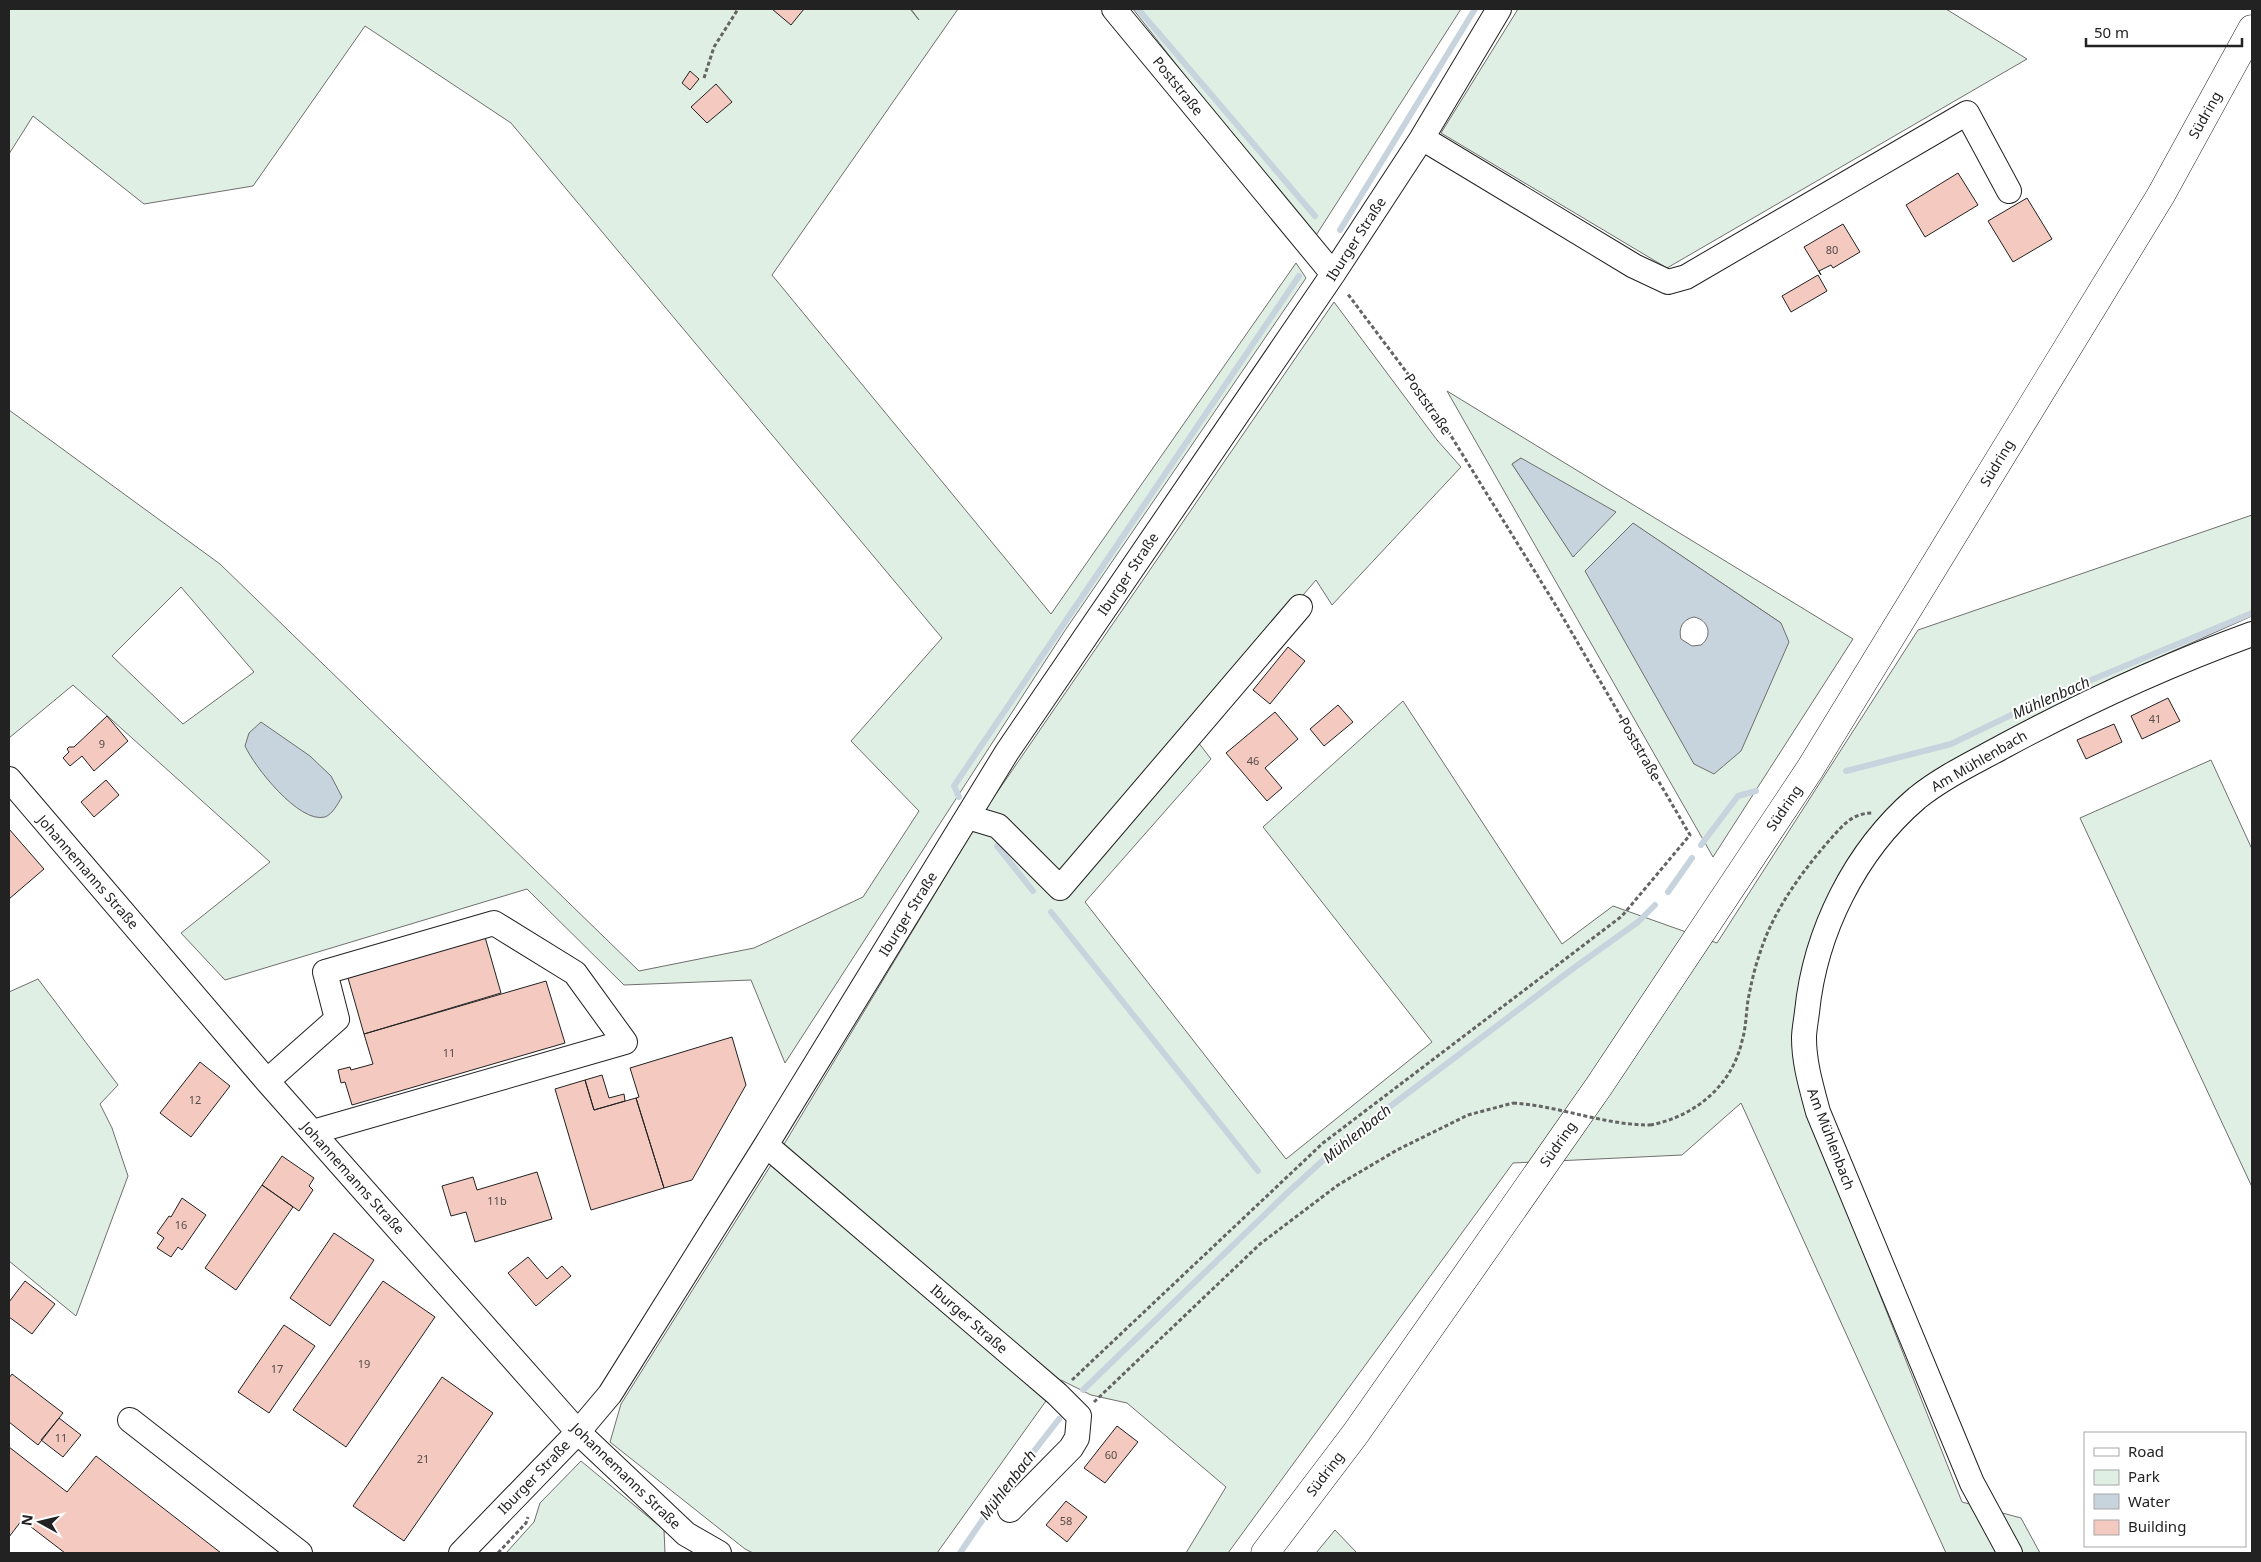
<svg xmlns="http://www.w3.org/2000/svg" width="2261" height="1562" font-family="'Noto Sans',sans-serif">
	<rect width="100%" height="100%" fill="#fff"/>
	<path fill="#e0efe3" stroke="#6f6f6f" fill-rule="evenodd" d="M9 9H910L919 20 911 9H958L772 275 1051 614 1296 263 1306 278 1064 632 785 1063 751 980 624 985 527 889 225 980 181 933 270 862 73 685 9 738V410L220 564 639 971 754 948 863 897 919 811 851 741 942 638 511 123 365 26 253 186 144 204 33 116 9 154ZM181 587 254 672 183 724 112 656Z
		M1133 9H1461L1313 240Z
		M1518 9H1946L2027 59 1667 268 1441 133Z
		M1334 302 1437 440 1461 467 1332 605 1316 580 1188 729 1211 759 1085 902 1286 1159 1432 1042 1263 827 1403 701 1562 944 1613 906 1717 943 1918 630 2252 515V616L2110 679 2019 727 1903 797 1810 948V1118L1962 1502 2021 1518 2040 1553H1946L1741 1103 1682 1155 1513 1163 1228 1553H1186L1226 1487 1127 1403 1091 1395 1061 1380 937 1553H753L745 1549 610 1442 621 1404 786 1141 989 804Z
		M1447 391 1853 639 1713 857ZM1521 458 1574 557 1512 464ZM1634 524 1781 623 1694 764Z
		M2211 760 2252 849V1187L2080 818Z
		M38 979 118 1085 100 1104 112 1128 128 1176 76 1316 9 1261V992Z
		M581 1461 664 1530 665 1553H506L534 1522 540 1503Z
		M1335 1530 1357 1553H1316Z"/>
	<path fill="#c7d3dd" stroke="#6f6f6f" fill-rule="evenodd" d="M1521 458 1616 512 1573 557 1512 464Z
		M1633 523 1781 623 1789 642 1741 751 1714 774 1694 764 1585 571ZM1694 617C1709 620 1713 636 1701 645L1692 646 1681 639C1678 628 1683 619 1694 617Z
		M261 722 310 756 331 776 342 797C338 803 333 814 325 817 299 824 254 766 245 746L249 733Z"/>
	<g fill="none" stroke-linecap="round" stroke-linejoin="round">
		<path stroke="#c7d3dd" stroke-width="6" d="M1138 9 1315 216
			M1340 230 1475 9
			M1846 771 1951 744 2036 703 2252 613
			M959 797 954 786 1299 276
			M1701 845 1738 796 1756 791
			M997 846 1033 891
			M1668 892 1692 858
			M1051 912 1258 1171
			M1083 1390 1285 1195 1343 1142 1571 970 1638 922 1655 905
			M960 1553 996 1500 1059 1419"/>
	</g>
	<path fill="#f3c9c0" stroke="#222" d="M772 9H804L791 25Z
		M690 71 699 79 690 90 682 83Z
		M716 84 732 102 707 123 691 107Z
		M1958 173 1978 205 1925 237 1906 205Z
		M2027 198 2052 239 2013 262 1988 221Z
		M1843 224 1860 252 1833 268 1831 265 1819 271 1821 275 1804 247Z
		M1818 275 1827 291 1791 312 1782 296Z
		M1288 647 1305 661 1270 704 1253 690Z
		M2168 698 2180 721 2142 739 2131 716Z
		M1338 705 1353 722 1324 746 1310 729Z
		M1275 712 1298 739 1265 768 1282 788 1267 801 1226 753Z
		M107 716 128 741 94 771 82 756 70 766 63 758 69 752 67 749 69 747H74Z
		M2114 724 2122 742 2086 759 2077 740Z
		M106 780 119 795 94 817 81 802Z
		M9 829 44 869 9 899Z
		M485 937 501 993 364 1034 348 978Z
		M546 981 565 1043 352 1105 345 1082 341 1083 338 1070 350 1067 351 1070 373 1064 364 1034Z
		M732 1037 746 1085 692 1180 664 1188 636 1098 639 1097 630 1068Z
		M200 1062 230 1086 191 1137 160 1113Z
		M602 1075 609 1098 624 1094 625 1101 594 1110 585 1080Z
		M585 1080 594 1110 636 1098 664 1188 591 1210 555 1089Z
		M282 1156 314 1178 309 1186 313 1190 299 1211 262 1185Z
		M537 1172 552 1219 475 1242 466 1212 451 1216 442 1186 473 1177 477 1190Z
		M262 1185 293 1207 236 1290 205 1268Z
		M182 1198 206 1215 182 1250 178 1247 171 1257 157 1248 164 1238 157 1233 169 1216 171 1217Z
		M334 1233 374 1260 330 1326 290 1298Z
		M528 1257 547 1279 562 1266 571 1276 536 1306 508 1273Z
		M25 1281 55 1304 32 1334 9 1317V1302Z
		M383 1281 435 1317 346 1447 293 1410Z
		M284 1325 315 1346 269 1413 238 1392Z
		M12 1374 63 1413 38 1445 9 1422V1378Z
		M442 1377 493 1413 404 1541 353 1506Z
		M59 1418 81 1435 63 1457 41 1440Z
		M1117 1426 1138 1442 1105 1483 1084 1468Z
		M9 1447 67 1492 96 1456 221 1553H65L22 1520 9 1537Z
		M1066 1501 1087 1517 1067 1542 1046 1525Z"/>
	<g fill="none" stroke-linecap="round" stroke-linejoin="round">
		<defs>
			<path id="minor" d="M1114 9 1333 274
				M1422 138 1634 266 1668 282 1686 277 1967 113 2009 191
				M9 779 267 1081 578 1432 686 1534 719 1553
				M968 817 998 826 1060 888 1300 607
				M267 1081 337 1019 325 972 494 923 575 973 625 1042 313 1132
				M766 1145 1057 1394 1079 1416 1077 1438 1071 1448 1010 1510
				M130 1420 300 1553
				M461 1553 578 1432 610 1394 766 1145 1007 752 1333 274 1422 138 1499 9
				M2010 1553 1972 1483 1818 1112C1812 1089 1804 1064 1804 1038 1804 1030 1806 1021 1807 1012 1815 932 1855 851 1917 798 1943 777 1975 762 2004 746 2084 703 2167 665 2252 634"/>
			<path id="major" d="M1265 1553 1356 1433 1599 1086 1810 769 2161 195 2252 29"/>
		</defs>
		<use href="#minor" stroke="#222" stroke-width="26"/>
		<use href="#major" stroke="#222" stroke-width="29"/>
		<path stroke="#646464" stroke-width="3" stroke-dasharray="4 2.5" stroke-linecap="butt" d="M704 78 714 47 738 9
			M1650 1125C1694 1117 1732 1086 1742 1041 1746 1028 1746 1014 1748 1000 1751 985 1754 970 1759 956 1772 913 1798 877 1827 843 1840 829 1850 813 1872 813
			M1072 1380 1323 1143 1622 916 1690 835 1558 609 1435 410 1347 293
			M1094 1402 1260 1244 1338 1185 1397 1150 1468 1115 1513 1103
			M498 1553 526 1523 528 1517"/>
		<use href="#minor" stroke="#fff" stroke-width="24"/>
		<use href="#major" stroke="#fff" stroke-width="28"/>
		<path stroke="#646464" stroke-width="3" stroke-dasharray="4 2.5" stroke-linecap="butt" d="M1513 1103C1560 1106 1603 1125 1650 1125"/>
	</g>
	<g text-anchor="middle" stroke-width="4" stroke-linejoin="round" paint-order="stroke">
		<g font-size="11" fill="#564c4a">
			<text x="1832" y="254">80</text>
			<text x="2155" y="723">41</text>
			<text x="102" y="748">9</text>
			<text x="1253" y="765">46</text>
			<text x="449" y="1057">11</text>
			<text x="195" y="1104">12</text>
			<text x="497" y="1205">11b</text>
			<text x="181" y="1229">16</text>
			<text x="364" y="1368">19</text>
			<text x="277" y="1373">17</text>
			<text x="61" y="1442">11</text>
			<text x="1111" y="1459">60</text>
			<text x="423" y="1463">21</text>
			<text x="1066" y="1525">58</text>
		</g>
		<g font-size="14" fill="#222" stroke="#fff">
			<text transform="translate(1178 86) rotate(51)" y="5">Poststraße</text>
			<text transform="translate(2205 115) rotate(-61)" y="5">Südring</text>
			<text transform="translate(1356 239) rotate(-57)" y="5">Iburger Straße</text>
			<text transform="translate(1428 404) rotate(55)" y="5">Poststraße</text>
			<text transform="translate(1997 463) rotate(-59)" y="5">Südring</text>
			<text transform="translate(1128 574) rotate(-56)" y="5">Iburger Straße</text>
			<text transform="translate(1640 749) rotate(60)" y="5">Poststraße</text>
			<text transform="translate(1979 761) rotate(-30)" y="5">Am Mühlenbach</text>
			<text transform="translate(1784 808) rotate(-56)" y="5">Südring</text>
			<text transform="translate(88 872) rotate(49)" y="5">Johannemanns Straße</text>
			<text transform="translate(908 914) rotate(-58)" y="5">Iburger Straße</text>
			<text transform="translate(1831 1139) rotate(69)" y="5">Am Mühlenbach</text>
			<text transform="translate(1558 1144) rotate(-55)" y="5">Südring</text>
			<text transform="translate(353 1178) rotate(48)" y="5">Johannemanns Straße</text>
			<text transform="translate(969 1319) rotate(41)" y="5">Iburger Straße</text>
			<text transform="translate(1325 1474) rotate(-53)" y="5">Südring</text>
			<text transform="translate(626 1476) rotate(44)" y="5">Johannemanns Straße</text>
			<text transform="translate(534 1477) rotate(-46)" y="5">Iburger Straße</text>
		</g>
		<g font-size="15" font-style="italic" fill="#222" stroke="#fff">
			<text transform="translate(2051 698) rotate(-24)" y="5">Mühlenbach</text>
			<text transform="translate(1357 1134) rotate(-39)" y="5">Mühlenbach</text>
			<text transform="translate(1008 1485) rotate(-53)" y="5">Mühlenbach</text>
		</g>
	</g>
	<rect width="2261" height="1562" fill="none" stroke="#222222" stroke-width="20"/>
	<rect x="2084" y="1432" width="162" height="115" fill="#ffffff" stroke="#a7a7a7"/>
	<rect x="2094" y="1448" width="25" height="8" fill="#ffffff" stroke="#a7a7a7"/>
	<text x="2128" y="1457" font-size="15" fill="#222222">Road</text>
	<rect x="2094" y="1470" width="25" height="15" fill="#e0efe3" stroke="#a7a7a7"/>
	<text x="2128" y="1482" font-size="15" fill="#222222">Park</text>
	<rect x="2094" y="1494" width="25" height="15" fill="#c7d3dd" stroke="#a7a7a7"/>
	<text x="2128" y="1507" font-size="15" fill="#222222">Water</text>
	<rect x="2094" y="1520" width="25" height="15" fill="#f3c9c0" stroke="#a7a7a7"/>
	<text x="2128" y="1532" font-size="15" fill="#222222">Building</text>
	<g transform="translate(40 1522) rotate(278)" stroke="#ffffff" stroke-width="4" paint-order="stroke">
	<path d="M0-4L9 19L0 12L-9 19Z" fill="#222222"/>
	<text y="-8" font-size="14" font-weight="bold" text-anchor="middle" fill="#222222">N</text>
	</g>
	<path d="M2086 38v8h156v-8" fill="none" stroke="#222222" stroke-width="2.5"/>
	<text x="2094" y="38" font-size="15" fill="#222222" stroke="#ffffff" stroke-width="4" paint-order="stroke">50 m</text>
</svg>
